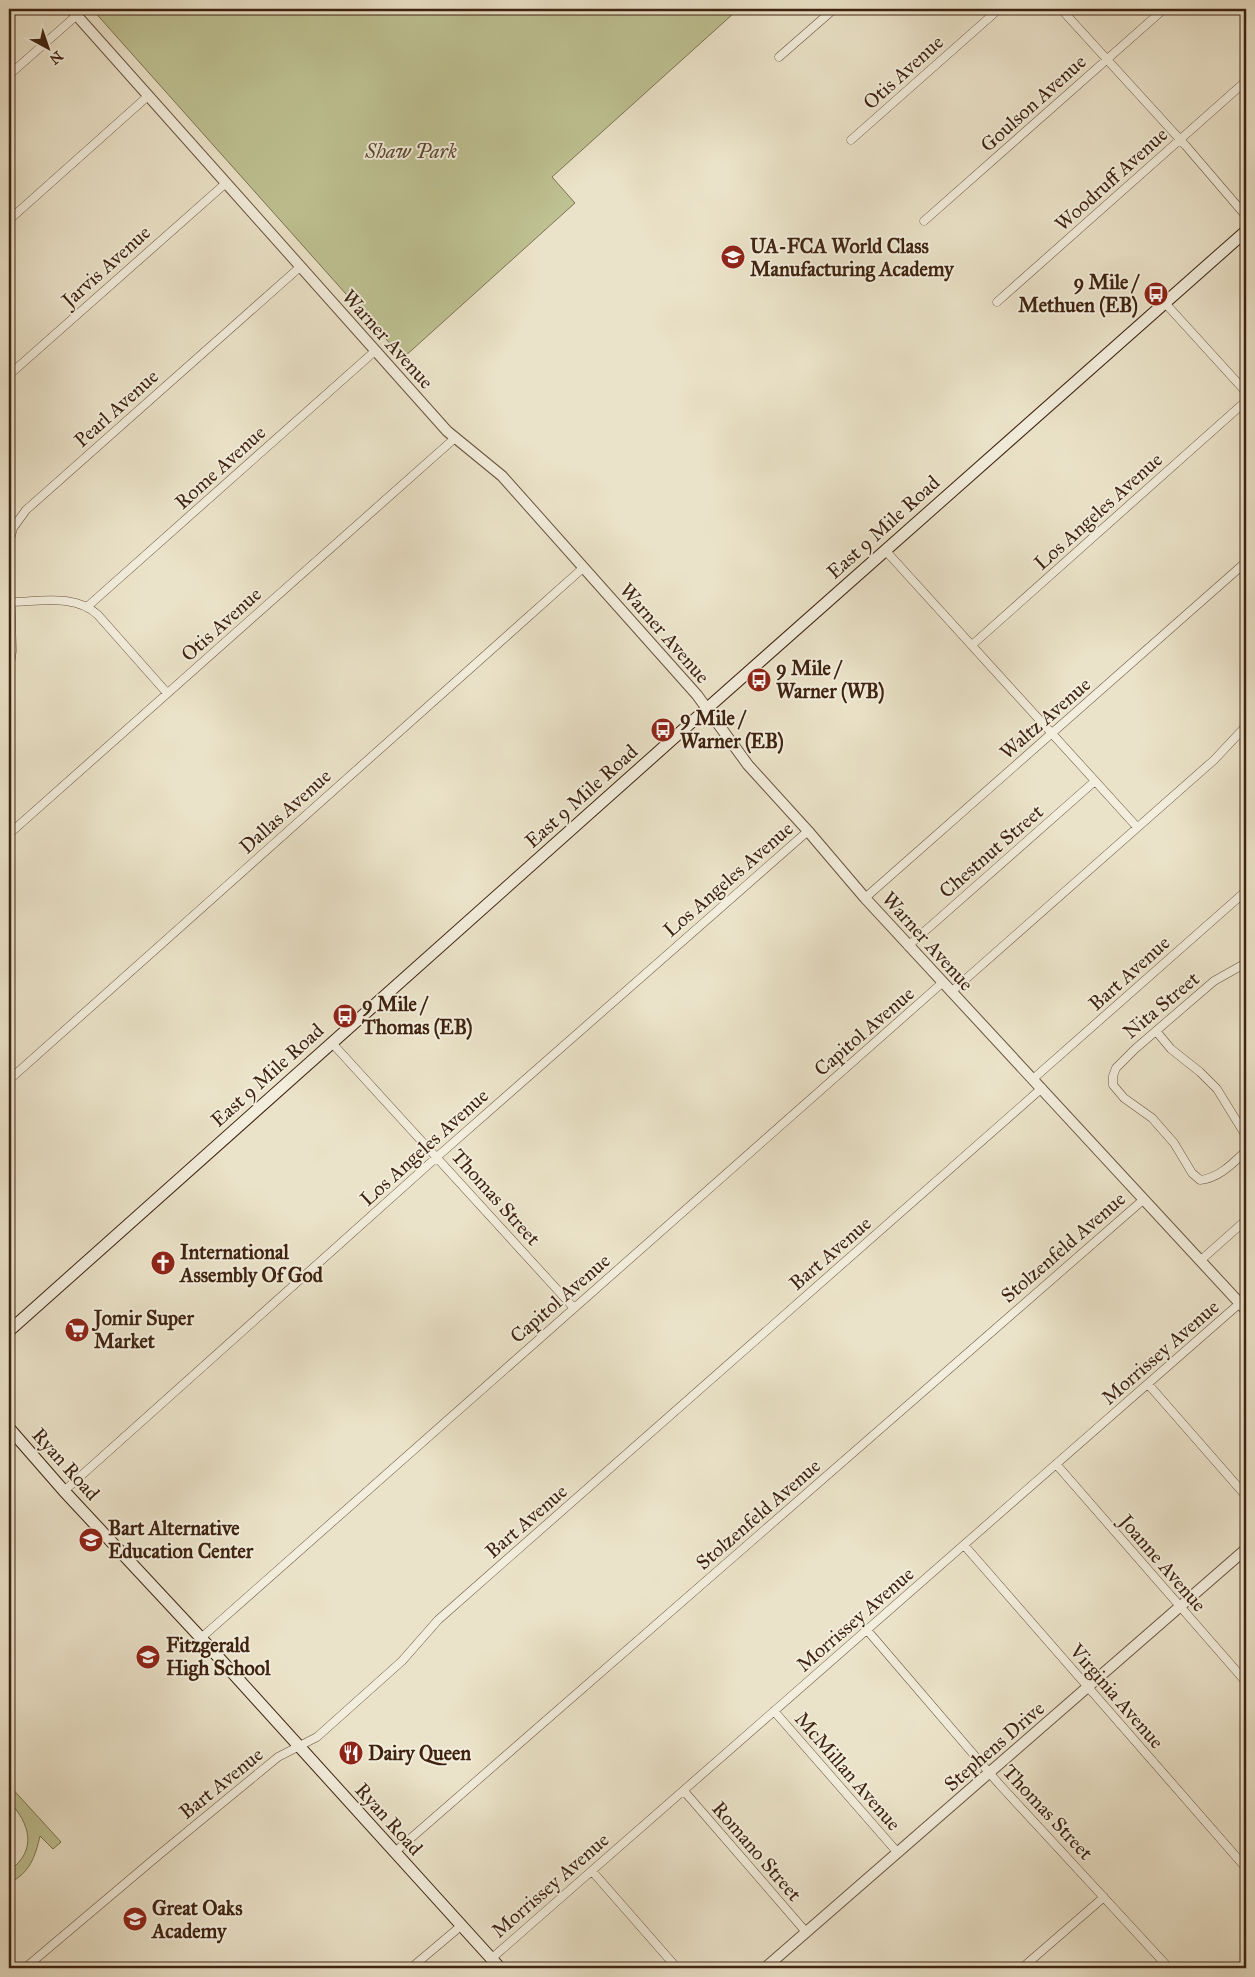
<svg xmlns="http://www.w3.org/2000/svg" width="1255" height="1977" font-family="'IM FELL Great Primer',serif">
	<rect width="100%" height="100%" fill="#ebe3c9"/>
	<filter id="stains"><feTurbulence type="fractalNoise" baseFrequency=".004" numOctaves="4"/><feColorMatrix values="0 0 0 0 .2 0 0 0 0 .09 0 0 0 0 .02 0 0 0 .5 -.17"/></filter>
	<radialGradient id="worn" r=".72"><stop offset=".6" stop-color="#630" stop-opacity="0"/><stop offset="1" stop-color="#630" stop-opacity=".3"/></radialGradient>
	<path fill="#bec192" stroke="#7e7251" d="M92 9H730L734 13 552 177 575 203 403 358Z
		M9 1785 61 1842 53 1849 40 1836C35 1857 30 1873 9 1883V1871C38 1850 30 1824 9 1801Z"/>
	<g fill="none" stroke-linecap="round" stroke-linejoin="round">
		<defs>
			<path id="minor" d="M1061 9 1186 146 1246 216
				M779 57 834 9
				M9 75 77 15
				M851 140 999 9
				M9 220 148 96
				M924 221 1164 9
				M997 302 1246 81
				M1165 303 1246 392
				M9 375 226 183
				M885 550 1137 827
				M9 602C38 602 75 593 98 615L167 693
				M87 607 375 351
				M972 645 1246 401
				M9 671 12 651 9 544 13 528 26 510 300 267
				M9 834 455 438
				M865 898 1246 562
				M908 946 1095 781
				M1246 963 1214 981 1135 1049 1116 1068 1113 1076V1085L1124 1098 1152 1118 1174 1143 1192 1173 1200 1180C1219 1178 1232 1164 1246 1151
				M951 992 1214 760 1246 726
				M1156 1031 1171 1049 1200 1072 1217 1089 1246 1136
				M332 1043 574 1308
				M1033 1079 1246 891
				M9 1080 583 568
				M1201 1260 1246 1220
				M1148 1384 1246 1496
				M1056 1464 1246 1682
				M64 1491 438 1156 808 831
				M964 1545 1246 1868
				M867 1630 999 1784 1169 1968
				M201 1638 942 983
				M774 1711 898 1853
				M684 1791 806 1932
				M395 1852 1143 1200
				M592 1871 677 1968
				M491 1959 1240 1303
				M25 1968 160 1854 278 1757 317 1737 402 1661 438 1620 1042 1088
				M411 1968 462 1925
				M1022 1968 1104 1897"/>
			<path id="tertiary" d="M71 9 447 431 502 476 697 695 748 765 808 831 865 898 1246 1310
				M765 1968 1246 1549"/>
			<path id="secondary" d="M9 1331 694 720 1246 231
				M9 1428 64 1491 201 1638 500 1968"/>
		</defs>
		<use href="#minor" stroke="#6a533e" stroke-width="9"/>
		<use href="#tertiary" stroke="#6a533e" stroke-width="12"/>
		<use href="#secondary" stroke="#3f2310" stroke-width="13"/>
		<use href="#minor" stroke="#f2eddc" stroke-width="8"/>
		<use href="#tertiary" stroke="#f2eddc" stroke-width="10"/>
		<use href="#secondary" stroke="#f2eddc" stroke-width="11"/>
	</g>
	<defs>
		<symbol id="school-disc" viewBox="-11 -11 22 22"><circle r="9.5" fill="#8f2418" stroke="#f2eddc"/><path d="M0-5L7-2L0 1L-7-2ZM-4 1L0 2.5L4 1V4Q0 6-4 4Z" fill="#fff"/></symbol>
		<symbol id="bus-disc" viewBox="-11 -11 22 22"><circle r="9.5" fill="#8f2418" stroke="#f2eddc"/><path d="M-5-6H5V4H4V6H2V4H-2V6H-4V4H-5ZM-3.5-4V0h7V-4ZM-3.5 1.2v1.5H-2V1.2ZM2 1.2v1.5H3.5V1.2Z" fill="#fff"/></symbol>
		<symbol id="church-disc" viewBox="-11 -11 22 22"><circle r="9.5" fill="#8f2418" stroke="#f2eddc"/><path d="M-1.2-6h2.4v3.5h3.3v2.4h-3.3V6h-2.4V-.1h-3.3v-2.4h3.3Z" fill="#fff"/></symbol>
		<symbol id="supermarket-disc" viewBox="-11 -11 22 22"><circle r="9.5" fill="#8f2418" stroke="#f2eddc"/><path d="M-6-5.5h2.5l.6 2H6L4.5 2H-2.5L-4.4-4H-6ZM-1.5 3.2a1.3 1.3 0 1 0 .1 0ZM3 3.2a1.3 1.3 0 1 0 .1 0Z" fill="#fff"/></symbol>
		<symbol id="restaurant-disc" viewBox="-11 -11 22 22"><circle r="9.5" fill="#8f2418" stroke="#f2eddc"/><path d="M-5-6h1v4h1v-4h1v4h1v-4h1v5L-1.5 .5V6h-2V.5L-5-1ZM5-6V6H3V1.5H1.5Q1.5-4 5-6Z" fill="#fff"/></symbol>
	</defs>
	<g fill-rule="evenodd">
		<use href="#school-disc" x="719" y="243" width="28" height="28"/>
		<use href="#bus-disc" x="1142" y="280" width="28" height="28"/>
		<use href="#bus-disc" x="745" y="666" width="28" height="28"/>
		<use href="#bus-disc" x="649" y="716" width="28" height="28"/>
		<use href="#bus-disc" x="331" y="1002" width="28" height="28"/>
		<use href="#church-disc" x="149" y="1249" width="28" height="28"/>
		<use href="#supermarket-disc" x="63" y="1316" width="28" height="28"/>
		<use href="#school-disc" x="77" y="1526" width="28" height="28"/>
		<use href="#school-disc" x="134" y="1643" width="28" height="28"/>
		<use href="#restaurant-disc" x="337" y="1739" width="28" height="28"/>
		<use href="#school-disc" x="121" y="1905" width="28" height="28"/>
	</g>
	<g text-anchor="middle" stroke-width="4" stroke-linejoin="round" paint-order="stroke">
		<g font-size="20" fill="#3f2310" stroke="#f2eddc">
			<text transform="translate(903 72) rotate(-42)" y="7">Otis Avenue</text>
			<text transform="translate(1033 103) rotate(-42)" y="7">Goulson Avenue</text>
			<text transform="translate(1111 179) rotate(-42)" y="7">Woodruff Avenue</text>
			<text transform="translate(106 266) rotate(-42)" y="7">Jarvis Avenue</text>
			<text transform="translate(388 339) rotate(48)" y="7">Warner Avenue</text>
			<text transform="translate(116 408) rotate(-42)" y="7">Pearl Avenue</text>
			<text transform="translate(220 467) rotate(-42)" y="7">Rome Avenue</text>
			<text transform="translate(1098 511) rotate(-42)" y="7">Los Angeles Avenue</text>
			<text transform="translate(883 527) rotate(-42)" y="7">East 9 Mile Road</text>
			<text transform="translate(221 624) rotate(-42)" y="7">Otis Avenue</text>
			<text transform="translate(665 633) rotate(49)" y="7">Warner Avenue</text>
			<text transform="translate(1045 718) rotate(-41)" y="7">Waltz Avenue</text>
			<text transform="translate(581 796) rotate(-42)" y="7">East 9 Mile Road</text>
			<text transform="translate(285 811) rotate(-42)" y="7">Dallas Avenue</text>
			<text transform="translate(991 851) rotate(-41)" y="7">Chestnut Street</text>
			<text transform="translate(728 879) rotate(-41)" y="7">Los Angeles Avenue</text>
			<text transform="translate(928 941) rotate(48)" y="7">Warner Avenue</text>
			<text transform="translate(1129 973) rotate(-42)" y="7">Bart Avenue</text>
			<text transform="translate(1161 1005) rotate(-40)" y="7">Nita Street</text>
			<text transform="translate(864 1031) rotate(-41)" y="7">Capitol Avenue</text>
			<text transform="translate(267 1075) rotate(-42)" y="7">East 9 Mile Road</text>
			<text transform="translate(424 1147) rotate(-42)" y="7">Los Angeles Avenue</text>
			<text transform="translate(496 1197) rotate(48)" y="7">Thomas Street</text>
			<text transform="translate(1063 1247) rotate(-41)" y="7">Stolzenfeld Avenue</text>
			<text transform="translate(830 1253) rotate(-41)" y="7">Bart Avenue</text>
			<text transform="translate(560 1298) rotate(-41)" y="7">Capitol Avenue</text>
			<text transform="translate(1160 1352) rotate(-41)" y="7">Morrissey Avenue</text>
			<text transform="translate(66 1464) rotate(48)" y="7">Ryan Road</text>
			<text transform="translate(758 1514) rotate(-41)" y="7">Stolzenfeld Avenue</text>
			<text transform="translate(526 1521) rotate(-41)" y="7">Bart Avenue</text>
			<text transform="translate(1163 1563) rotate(49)" y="7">Joanne Avenue</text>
			<text transform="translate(855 1619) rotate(-41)" y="7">Morrissey Avenue</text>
			<text transform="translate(1117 1696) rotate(49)" y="7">Virginia Avenue</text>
			<text transform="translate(994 1746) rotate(-41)" y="7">Stephens Drive</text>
			<text transform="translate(848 1771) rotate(49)" y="7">McMillan Avenue</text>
			<text transform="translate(221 1783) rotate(-39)" y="7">Bart Avenue</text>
			<text transform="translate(1048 1812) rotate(47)" y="7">Thomas Street</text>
			<text transform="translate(389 1819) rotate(48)" y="7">Ryan Road</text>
			<text transform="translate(757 1851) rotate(49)" y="7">Romano Street</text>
			<text transform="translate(550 1885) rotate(-41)" y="7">Morrissey Avenue</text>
		</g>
		<g font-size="20" font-style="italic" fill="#5f4a30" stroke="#f2eddc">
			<text x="411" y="158">Shaw Park</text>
		</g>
		<g font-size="20" font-weight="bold" fill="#3f2310" stroke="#f2eddc" text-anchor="start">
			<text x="750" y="253">UA-FCA World Class<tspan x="750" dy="23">Manufacturing Academy</tspan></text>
			<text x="1138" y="289" text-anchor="end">9 Mile /<tspan x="1138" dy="23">Methuen (EB)</tspan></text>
			<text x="776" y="675">9 Mile /<tspan x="776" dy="23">Warner (WB)</tspan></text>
			<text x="680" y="725">9 Mile /<tspan x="680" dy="23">Warner (EB)</tspan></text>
			<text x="362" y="1011">9 Mile /<tspan x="362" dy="23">Thomas (EB)</tspan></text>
			<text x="180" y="1259">International<tspan x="180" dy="23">Assembly Of God</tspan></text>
			<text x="94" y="1325">Jomir Super<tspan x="94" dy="23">Market</tspan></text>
			<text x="108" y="1535">Bart Alternative<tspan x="108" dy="23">Education Center</tspan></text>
			<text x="166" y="1652">Fitzgerald<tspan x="166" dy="23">High School</tspan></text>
			<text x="368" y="1760">Dairy Queen</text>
			<text x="152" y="1915">Great Oaks<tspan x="152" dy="23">Academy</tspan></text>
		</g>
	</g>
	<rect width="1255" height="1977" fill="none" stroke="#ebe3c9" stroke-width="30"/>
	<rect x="10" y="10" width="1235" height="1957" fill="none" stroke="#3f2310" stroke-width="2.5"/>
	<rect x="15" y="15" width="1225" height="1947" fill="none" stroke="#3f2310"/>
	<g transform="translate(48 48) rotate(140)" stroke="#f2eddc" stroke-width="4" paint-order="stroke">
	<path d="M0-4L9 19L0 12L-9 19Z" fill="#3f2310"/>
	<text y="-8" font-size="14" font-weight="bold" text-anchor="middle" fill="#3f2310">N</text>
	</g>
	<rect width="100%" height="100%" filter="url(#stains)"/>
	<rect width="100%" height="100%" fill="url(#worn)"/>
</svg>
